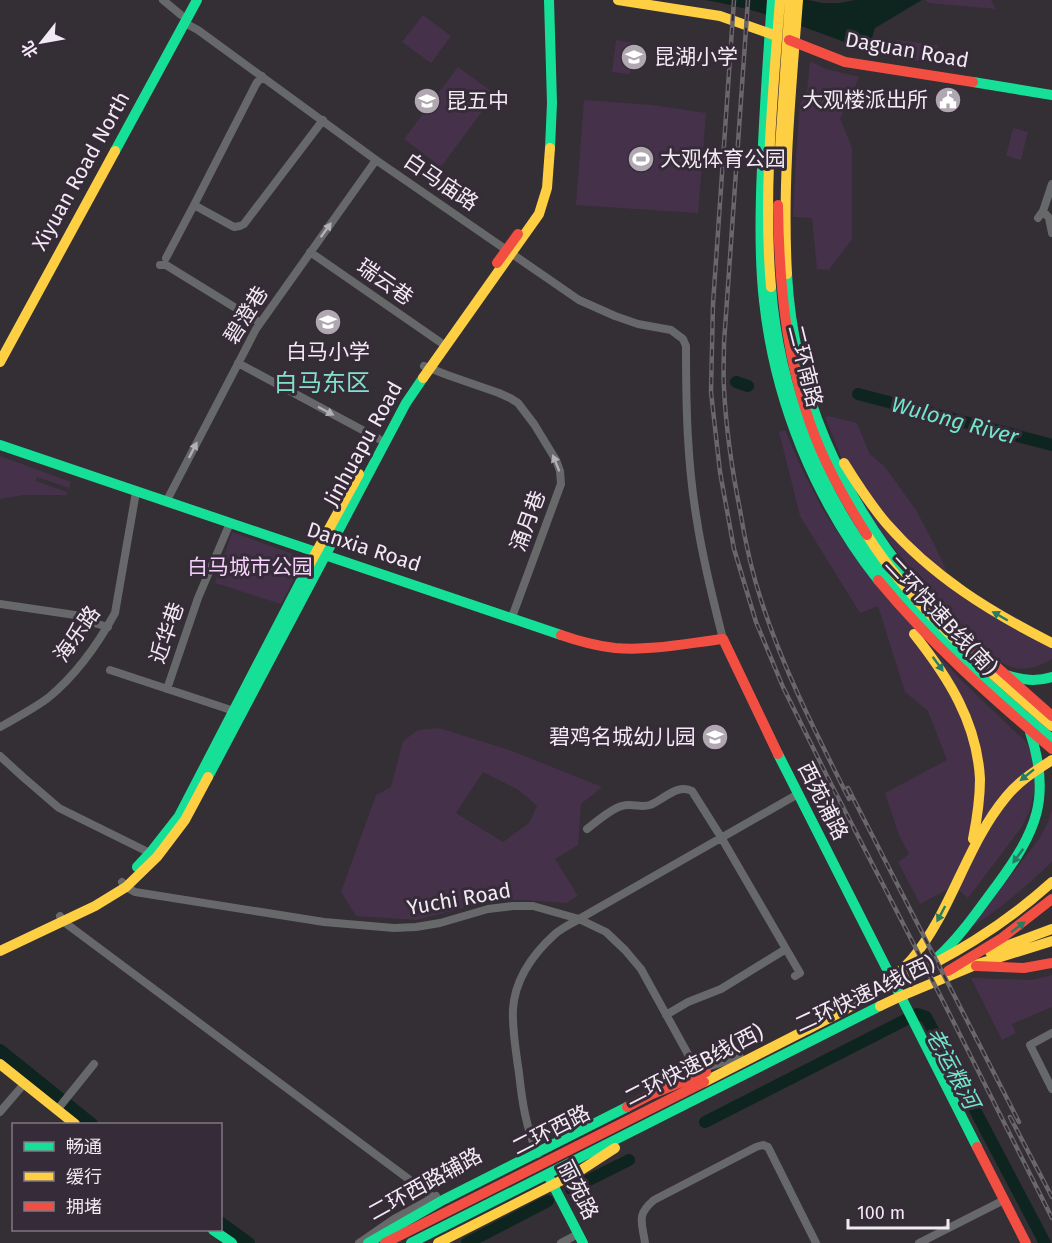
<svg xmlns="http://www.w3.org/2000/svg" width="1052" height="1243" font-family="'Fira Sans','Noto Sans SC',sans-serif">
	<rect width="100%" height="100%" fill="#342e35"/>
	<path fill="#46314b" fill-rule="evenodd" d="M925 0H991L996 9 929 3Z
		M423 15 451 36 431 63 402 42Z
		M616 40 634 43 630 74 612 72Z
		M896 40 938 45 936 63 894 58Z
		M810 61 826 69 859 77 847 106 840 118 852 148V239L829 270 817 269 812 218 793 217 796 157 800 103 807 91Z
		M458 67 495 94 441 167 404 139Z
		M584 100 652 105 706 113 698 213 576 205Z
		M1013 128 1028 132 1021 160 1006 156Z
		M829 416 857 423 869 453 885 467 916 510 934 544 951 580 1052 638V659C1036 668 1022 673 1004 664 995 659 978 641 970 633 943 606 917 578 893 547 883 534 872 520 864 506 849 477 837 447 825 417Z
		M785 430 800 465 822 508 846 545 883 594 960 679 1027 743 1033 754 1036 786 1029 812 1021 828 968 898 954 886 920 904 898 862 909 854 899 835 885 793 947 760 928 711 905 692 878 606 860 613 800 516 779 432Z
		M0 456 71 482 69 488 37 477 36 481 67 492V495H23L0 499Z
		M232 532 293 554 299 570 281 604 215 583Z
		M439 728 512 751 602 787 581 804 578 845 555 859 578 896 566 903 525 900H494L416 920 356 916 341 892 376 795 391 787 403 741 418 730ZM483 772 519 790 537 806 529 823 503 842 456 813Z
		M1052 809V862C1026 886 1001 909 971 927L1039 839 1049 820Z
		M1052 975V1007L1012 1024 1016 1033 1002 1040 971 978 1032 980Z"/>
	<path fill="#0e251f" d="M705 0H808L822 3H839L855 0H922L875 28 868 51C815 31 761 9 705 0Z"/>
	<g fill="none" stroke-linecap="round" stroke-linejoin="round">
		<path stroke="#0e251f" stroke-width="12" d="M736 382 748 386
			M858 394 1052 445
			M0 1050 92 1124
			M705 1122 917 1014 926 1017 1045 1243
			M571 1189 629 1160
			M220 1222 249 1243
			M467 1243 548 1201"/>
		<path stroke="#676869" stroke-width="8" d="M163 0 181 15
			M185 23 198 30 376 160 579 300 615 316 638 324 671 330 683 339 686 346C686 405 687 463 697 521 703 561 713 600 723 639
			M262 76 256 84 194 205 234 227 240 226 244 224 323 120
			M1043 211 1049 218 1052 233
			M1038 218 1043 211 1052 184
			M310 252 440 342
			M166 258 194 205
			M160 265H166L260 323
			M238 363 379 439
			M424 366 450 376 499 393 510 398 518 403 534 424 556 460 560 471 561 484 512 617
			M166 502 256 329 376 160
			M0 604 75 615 84 620 108 627
			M110 670 234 711
			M167 689 198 598 230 523
			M0 727C16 718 33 709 48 698 76 675 98 644 115 613L136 492
			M0 756 23 777 59 808 150 853
			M587 829C596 822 612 808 622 806 631 803 641 808 650 805 663 800 678 783 692 791L721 837 800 973 795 976
			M122 882 126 887 135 892 324 922 394 928 416 927 440 923 488 909 513 906H533L579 919 606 932 625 950 641 969 700 1076
			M60 916 64 922 434 1198
			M666 1015 688 1002 721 989 786 949
			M1052 1033 1030 1045 1052 1089
			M701 1069 740 1057
			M57 1110 94 1064
			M0 1112 24 1084
			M538 1154C526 1129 522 1101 519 1073 516 1052 512 1030 513 1009 515 979 534 953 555 934 562 928 571 924 579 919L798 794
			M359 1243 394 1219 436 1196
			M561 1243 578 1234
			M645 1243C642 1222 636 1215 654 1200L756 1147 763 1145 768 1147 816 1243
			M919 1243 1004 1200"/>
		<path stroke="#16e098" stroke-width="10" d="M549 0 552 103 550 148
			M772 0C768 56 764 112 762 168 760 212 759 257 764 301 775 402 815 500 878 580
			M973 82 1052 95
			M115 151 197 0
			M787 274C793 390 841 497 915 585
			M771 287C779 391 819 492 883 574 932 636 992 688 1052 739
			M0 445 561 635
			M1006 675C1022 680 1036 682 1052 677
			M778 754 977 1147
			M208 777 406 403 423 378
			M137 867 150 853 179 816 306 571
			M938 957C961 936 978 910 997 885 1036 832 1052 798 1030 732
			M550 1179 583 1243
			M213 1230 232 1243
			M368 1243 443 1200 627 1107
			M411 1243 880 1006"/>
		<path stroke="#ffcf43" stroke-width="10" d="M618 0 720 16 774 35
			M780 148 790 0
			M787 274C782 182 791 91 798 0
			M771 287C763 191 773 95 780 0
			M0 362 115 151
			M423 378 539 214 547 188 550 148
			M844 463C857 484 870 504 886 523 932 576 990 612 1052 643
			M867 535C914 609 986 669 1052 726
			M306 571 359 474
			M914 634C948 677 977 722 980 779 980 799 977 819 973 839
			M0 951 95 906 126 887 157 857 185 820 208 777
			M990 952 1052 929
			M887 987C949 958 1001 928 1052 882
			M880 1006 899 997 978 964 1052 941
			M0 1064 75 1124
			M704 1082C737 1065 769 1049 802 1032 841 1012 883 993 912 959 952 911 966 845 1006 797 1019 781 1035 771 1052 760
			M438 1243 578 1172 615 1148"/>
		<path stroke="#f24e42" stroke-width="10" d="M789 40 845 62 973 82
			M778 205C779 289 787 373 821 451 834 481 850 508 867 535
			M497 263 518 234
			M878 580C930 643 990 696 1052 749
			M915 585 971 644 1052 716
			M561 635C578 641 597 646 615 648 651 651 688 643 723 639L778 754
			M976 966 1024 968 1052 963
			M948 971 1002 938 1052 899
			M627 1107 652 1094 706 1072
			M977 1147 1026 1243
			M385 1243 704 1082"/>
		<defs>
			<path id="rail" d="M734 0 713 304 711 392 720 472 734 549 756 622 783 687 828 778 943 1001 1052 1218
				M748 0 724 343C724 358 723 373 724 388 726 429 732 470 740 510 745 541 752 573 762 603 784 671 817 735 849 799
				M848 788 1019 1122
				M1010 1117 1052 1197"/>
		</defs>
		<use href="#rail" stroke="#6a676b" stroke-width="4.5"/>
		<use href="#rail" stroke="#362b38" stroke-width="2" stroke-dasharray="7" stroke-linecap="butt"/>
	</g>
	<defs><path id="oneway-solid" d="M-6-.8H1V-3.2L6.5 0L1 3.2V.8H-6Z" transform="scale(1.5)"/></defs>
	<g fill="#b3b0b5">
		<use href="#oneway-solid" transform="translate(326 230) rotate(-54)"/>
		<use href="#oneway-solid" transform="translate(326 411) rotate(28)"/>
		<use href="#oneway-solid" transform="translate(193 450) rotate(-63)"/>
		<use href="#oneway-solid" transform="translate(556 463) rotate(-112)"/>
	</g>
	<g fill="#287c63">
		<use href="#oneway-solid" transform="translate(1000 616) rotate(-150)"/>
		<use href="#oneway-solid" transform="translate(938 664) rotate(54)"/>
		<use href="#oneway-solid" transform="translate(1027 775) rotate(141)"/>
		<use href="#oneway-solid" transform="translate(1018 856) rotate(126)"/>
		<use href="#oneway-solid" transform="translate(941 914) rotate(118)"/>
		<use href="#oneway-solid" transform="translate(1018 927) rotate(-37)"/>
	</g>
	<defs>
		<symbol id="school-disc" viewBox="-11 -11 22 22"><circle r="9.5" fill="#b0a8b0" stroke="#362b38"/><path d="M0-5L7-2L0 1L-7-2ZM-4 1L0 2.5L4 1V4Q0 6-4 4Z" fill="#fff"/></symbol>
		<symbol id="civic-disc" viewBox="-11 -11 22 22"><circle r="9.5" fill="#b0a8b0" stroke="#362b38"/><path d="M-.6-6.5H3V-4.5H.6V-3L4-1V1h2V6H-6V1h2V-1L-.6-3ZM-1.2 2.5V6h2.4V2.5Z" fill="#fff"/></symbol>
		<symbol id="stadium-disc" viewBox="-11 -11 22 22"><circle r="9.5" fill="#b0a8b0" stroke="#362b38"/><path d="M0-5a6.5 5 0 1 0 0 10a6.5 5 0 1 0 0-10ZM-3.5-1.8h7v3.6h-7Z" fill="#fff"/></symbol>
	</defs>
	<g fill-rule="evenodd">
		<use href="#school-disc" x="619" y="42" width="30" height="30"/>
		<use href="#civic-disc" x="933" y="85" width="30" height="30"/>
		<use href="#school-disc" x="412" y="86" width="30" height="30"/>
		<use href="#stadium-disc" x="626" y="144" width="30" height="30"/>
		<use href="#school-disc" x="313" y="307" width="30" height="30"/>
		<use href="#school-disc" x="700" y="722" width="30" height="30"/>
	</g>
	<g text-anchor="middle" stroke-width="6" stroke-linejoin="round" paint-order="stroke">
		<g font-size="21" fill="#f2eaf3" stroke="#362b38">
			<text transform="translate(907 50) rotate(10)" y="7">Daguan Road</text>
			<text transform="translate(81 171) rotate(-61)" y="7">Xiyuan Road North</text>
			<text transform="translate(441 182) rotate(34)" y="7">白马庙路</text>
			<text transform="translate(385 282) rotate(35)" y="7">瑞云巷</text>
			<text transform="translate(246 315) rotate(-58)" y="7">碧澄巷</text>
			<text transform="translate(805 366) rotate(76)" y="7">二环南路</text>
			<text transform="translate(363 444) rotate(-61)" y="7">Jinhuapu Road</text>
			<text transform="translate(528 521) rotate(-70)" y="7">涌月巷</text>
			<text transform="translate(364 547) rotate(18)" y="7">Danxia Road</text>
			<text transform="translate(941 616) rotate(47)" y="7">二环快速B线(南)</text>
			<text transform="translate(167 633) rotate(-71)" y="7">近华巷</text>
			<text transform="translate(77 634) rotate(-55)" y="7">海乐路</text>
			<text transform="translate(823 801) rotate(63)" y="7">西苑浦路</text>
			<text transform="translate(459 899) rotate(-10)" y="7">Yuchi Road</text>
			<text transform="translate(865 994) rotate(-25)" y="7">二环快速A线(西)</text>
			<text transform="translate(694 1065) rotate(-27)" y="7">二环快速B线(西)</text>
			<text transform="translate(551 1130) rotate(-27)" y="7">二环西路</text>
			<text transform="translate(425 1184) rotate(-29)" y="7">二环西路辅路</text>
			<text transform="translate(578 1190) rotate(63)" y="7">丽苑路</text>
		</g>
		<g font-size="21" fill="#f2eaf3" stroke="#362b38" text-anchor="start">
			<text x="654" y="64">昆湖小学</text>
			<text x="928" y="107" text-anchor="end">大观楼派出所</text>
			<text x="446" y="108">昆五中</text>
			<text x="660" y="166">大观体育公园</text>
			<text x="328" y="359" text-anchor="middle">白马小学</text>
			<text x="696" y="744" text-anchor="end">碧鸡名城幼儿园</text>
		</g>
		<g font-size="21" fill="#f5d1fc" stroke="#362b38">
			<text x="250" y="574">白马城市公园</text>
		</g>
		<g font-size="22" font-style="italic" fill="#71e6c8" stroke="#362b38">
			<text transform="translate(955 420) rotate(15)" y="8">Wulong River</text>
			<text transform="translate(953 1068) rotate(62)" y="8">老运粮河</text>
		</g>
		<g font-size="24" fill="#81e2c8" stroke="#362b38">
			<text x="322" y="391">白马东区</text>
		</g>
	</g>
	<rect x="12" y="1123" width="210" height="108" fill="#362b38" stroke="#817783" stroke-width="1.5"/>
	<rect x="24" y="1142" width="30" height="9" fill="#16e098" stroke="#817783" stroke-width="1.5"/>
	<text x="66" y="1153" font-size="18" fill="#f2eaf3">畅通</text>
	<rect x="24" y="1172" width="30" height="9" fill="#ffcf43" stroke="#817783" stroke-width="1.5"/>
	<text x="66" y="1183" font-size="18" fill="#f2eaf3">缓行</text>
	<rect x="24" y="1202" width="30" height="9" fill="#f24e42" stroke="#817783" stroke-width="1.5"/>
	<text x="66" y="1213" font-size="18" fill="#f2eaf3">拥堵</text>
	<g transform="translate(42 42) rotate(239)" stroke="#362b38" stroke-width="4.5" paint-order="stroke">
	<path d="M0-4.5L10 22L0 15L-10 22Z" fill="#f2eaf3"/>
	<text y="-9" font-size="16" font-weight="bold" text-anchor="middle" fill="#f2eaf3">北</text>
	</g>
	<path d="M848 1219v9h100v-9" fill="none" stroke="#f2eaf3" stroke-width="3"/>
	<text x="857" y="1219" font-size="18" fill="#f2eaf3" stroke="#362b38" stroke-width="4.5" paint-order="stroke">100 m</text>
</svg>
